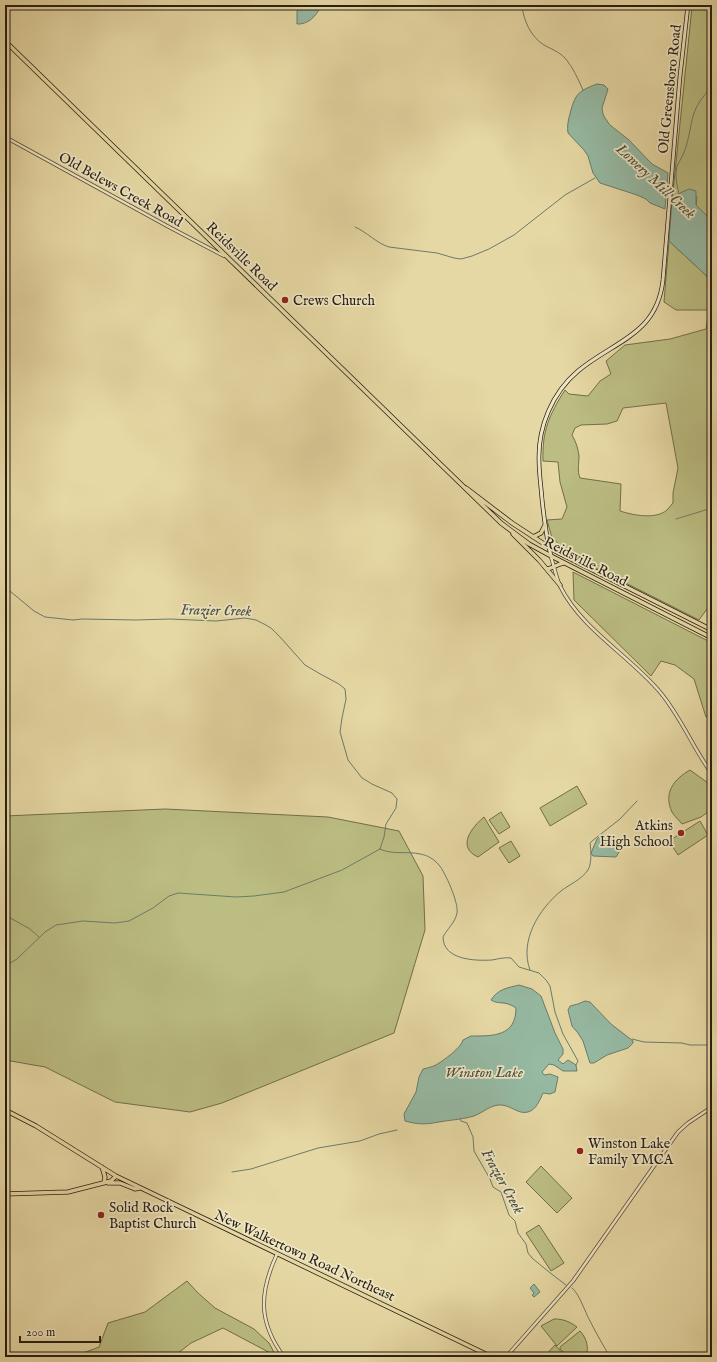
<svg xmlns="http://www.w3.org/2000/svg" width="717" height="1362" font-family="'IM FELL English',serif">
	<rect width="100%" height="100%" fill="#e6d8a4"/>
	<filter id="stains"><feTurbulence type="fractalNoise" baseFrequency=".005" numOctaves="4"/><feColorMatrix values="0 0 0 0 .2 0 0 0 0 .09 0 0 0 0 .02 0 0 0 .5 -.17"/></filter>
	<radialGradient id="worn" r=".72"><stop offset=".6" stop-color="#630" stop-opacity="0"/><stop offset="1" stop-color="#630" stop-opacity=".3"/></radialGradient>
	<path fill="#bbbd82" stroke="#716e4b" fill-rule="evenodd" d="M692 7 712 9V221L696 205 697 197 680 193 672 201Z
		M669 241 712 281V602L699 620 598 569 566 550 552 538 547 520 562 519 567 507 560 482 558 462 543 461C542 431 549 415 565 390L569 394 588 396 600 381 611 374 606 361 625 345 670 339 706 329 709 310H676L664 302ZM666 403 678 468 673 493V503C671 505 669 508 667 510 655 520 633 515 620 511L621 484 580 478C577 471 579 464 579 456 578 448 576 442 572 435L575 428 581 425 607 424 617 421 623 408Z
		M573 572 712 643V717H706L694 679 675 665 661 661 651 676 574 600Z
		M690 770 708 783 712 788V809L701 817 682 824C679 820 674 816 672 812 663 793 674 779 690 770Z
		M577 786 587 804 550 826 540 808Z
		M165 809 328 817 399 831 423 876 425 930 394 1033 222 1103 190 1112 115 1102 45 1067 5 1060V816Z
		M501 812 510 827 499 834 489 820Z
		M484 817 499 842 478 857C456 847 472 827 484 817Z
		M700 821 708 835 678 855 669 841Z
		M511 841 520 856 509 863 499 848Z
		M541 1166 572 1198 557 1213 526 1182Z
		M539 1225 564 1263 551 1271 526 1233Z
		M187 1281 198 1293 215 1308 254 1329 269 1343 276 1356 223 1328 191 1343 173 1357H73L99 1347 108 1323 145 1312Z
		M554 1319C564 1319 570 1322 577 1327L557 1346 541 1326Z
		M580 1331C587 1339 589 1347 586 1357H569L560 1349V1347Z
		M555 1345 566 1357H544Z"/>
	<path fill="#96baa4" stroke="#6a7c6a" d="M299 5H318L320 7C317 16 307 25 297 24V12Z
		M597 84 604 85 608 89 602 108 603 114 605 118 610 125 629 140 652 164 668 173 665 209 650 203 646 199 637 195 600 183 593 173 588 156 584 150 568 133C567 127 568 120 570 114 575 94 578 91 597 84Z
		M689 189 696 191V205L712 221V281L669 241 672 201 680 193Z
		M601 835C612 834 617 838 621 849L616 857 593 856 591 853 597 839Z
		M519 985 532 989 541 996 555 1033 563 1049V1054L558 1060 563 1064 568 1060 576 1065 577 1071H563L554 1065 549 1064 542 1072 544 1075 550 1074 558 1077 555 1092 550 1094 543 1093C540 1100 536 1110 528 1112 518 1115 510 1104 499 1105 491 1105 482 1113 474 1116 467 1118 460 1119 453 1120 433 1122 426 1127 405 1121L404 1114 416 1092 419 1077 423 1069C427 1068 432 1067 436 1065 443 1061 462 1047 463 1040L471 1036C492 1036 516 1037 516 1008 505 1000 498 1005 491 1000 498 989 507 988 519 985Z
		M585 1001 590 1002 611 1024 633 1041V1043L628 1048 607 1055 594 1063H590L583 1041 578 1033 572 1026 568 1010 570 1006 578 1004Z
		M534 1284 540 1292 534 1297 532 1295 534 1293 530 1288Z"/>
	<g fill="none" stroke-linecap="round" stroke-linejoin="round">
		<path stroke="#6a7c6a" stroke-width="1" d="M522 5C523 20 531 37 544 45 551 49 558 51 565 58 573 67 578 79 583 90
			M679 194C677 185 674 173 678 164 681 159 684 153 686 147 694 119 689 110 712 87
			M355 227C367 232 376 243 389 247L437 253 454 258 461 259 472 256 489 249 514 235 565 195 595 178
			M676 519 712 508
			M5 587 34 611 45 617 73 620 82 619 136 620 170 619 216 621 245 618 256 620 264 624 271 628 280 637 305 665 322 675 339 684 345 689 346 699 342 718 340 732 348 760 362 778 372 784 392 793 397 799 396 808 386 824 384 837 380 849
			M380 849C391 855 408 851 420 854 427 855 434 859 439 865 445 872 459 903 457 913 455 923 447 929 443 937 443 960 475 961 492 960 498 959 504 957 511 958L519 967 539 973 546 980 550 986 555 1012 563 1034 578 1061 576 1065
			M5 915 30 929 39 937
			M5 966 17 959 45 932 56 925 83 921 115 923 129 921 153 908 169 896 178 893 236 897 254 896 284 892 342 870 380 849
			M530 970C519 941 539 909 561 891 570 884 581 880 588 870 592 863 591 850 590 843L592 841 620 819 637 801
			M632 1039 644 1042 682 1043 690 1045H707L712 1043
			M460 1119 461 1121 467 1123 473 1137 474 1151 490 1179 493 1187 501 1192 509 1215 515 1221 518 1233 526 1244 528 1253 532 1258 549 1272 566 1285
			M232 1172 251 1169 318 1148 360 1141 379 1134 397 1130
			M572 1288C579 1293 585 1312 590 1321 596 1333 603 1345 610 1357"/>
		<defs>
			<path id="tertiary" d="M5 137 169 227 224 256
				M551 557C554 566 556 577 560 586 582 630 629 655 660 692 681 717 693 748 712 774
				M277 1254C259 1293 258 1322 284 1357
				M506 1357 573 1281 678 1132 688 1123 712 1107"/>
			<path id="secondary" d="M551 556C546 537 544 518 542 499 541 486 539 473 539 460 538 427 552 393 578 371 614 341 657 335 663 280L680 76 688 5"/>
			<path id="primary" d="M5 1110 36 1126 116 1176 492 1357
				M102 1167 105 1177 104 1183
				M108 1183H120L135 1189 140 1188
				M5 1194 68 1192 111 1181 116 1176"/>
			<path id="trunk" d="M5 41 501 523 529 544 551 556 712 638
				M466 488 512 523 555 551 712 630
				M513 534 539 560 560 585
				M533 537 541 533 545 525
				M547 569C553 568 557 564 564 563"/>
		</defs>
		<use href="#tertiary" stroke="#574d38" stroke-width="4"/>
		<use href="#secondary" stroke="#271f14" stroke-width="4.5"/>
		<use href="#primary" stroke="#271f14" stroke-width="5"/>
		<use href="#trunk" stroke="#271f14" stroke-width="5"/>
		<use href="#tertiary" stroke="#efe6c4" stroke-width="2.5"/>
		<use href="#secondary" stroke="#efe6c4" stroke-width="3"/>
		<use href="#primary" stroke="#e6d8a4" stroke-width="3.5"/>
		<use href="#trunk" stroke="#e6d8a4" stroke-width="3.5"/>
	</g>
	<g fill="#8f2418" stroke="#efe6c4" stroke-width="1.5">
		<circle cx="285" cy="300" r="4"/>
		<circle cx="681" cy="833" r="4"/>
		<circle cx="580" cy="1151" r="4"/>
		<circle cx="101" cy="1215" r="4"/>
	</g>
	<g text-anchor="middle" stroke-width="3.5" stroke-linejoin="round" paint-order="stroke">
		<g font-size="14" fill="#271f14" stroke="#efe6c4">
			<text transform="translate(669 89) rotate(-84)" y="5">Old Greensboro Road</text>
			<text transform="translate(121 189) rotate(29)" y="5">Old Belews Creek Road</text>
			<text transform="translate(242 256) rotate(44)" y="5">Reidsville Road</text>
			<text transform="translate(586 561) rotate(27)" y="5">Reidsville Road</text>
			<text transform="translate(305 1255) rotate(25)" y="5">New Walkertown Road Northeast</text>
		</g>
		<g font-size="14" fill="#271f14" stroke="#efe6c4" text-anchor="start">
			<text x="293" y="305">Crews Church</text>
			<text x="673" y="830" text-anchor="end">Atkins<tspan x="673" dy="16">High School</tspan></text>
			<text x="588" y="1148">Winston Lake<tspan x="588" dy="16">Family YMCA</tspan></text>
			<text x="109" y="1212">Solid Rock<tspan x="109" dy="16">Baptist Church</tspan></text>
		</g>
		<g font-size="15" font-style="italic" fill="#484e3f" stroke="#efe6c4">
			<text transform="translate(656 181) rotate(43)" y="5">Lowery Mill Creek</text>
			<text transform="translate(216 610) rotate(1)" y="5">Frazier Creek</text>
			<text x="484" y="1077">Winston Lake</text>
			<text transform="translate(503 1181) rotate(61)" y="5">Frazier Creek</text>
		</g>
	</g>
	<rect width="717" height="1362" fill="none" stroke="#e6d8a4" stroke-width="20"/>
	<rect x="6" y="6" width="705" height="1350" fill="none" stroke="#271f14" stroke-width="2"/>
	<rect x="10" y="10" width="697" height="1342" fill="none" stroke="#271f14"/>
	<path d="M20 1336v6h80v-6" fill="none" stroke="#271f14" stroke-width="2"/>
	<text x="26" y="1336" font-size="12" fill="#271f14" stroke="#efe6c4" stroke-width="3" paint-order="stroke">200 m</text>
	<rect width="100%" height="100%" filter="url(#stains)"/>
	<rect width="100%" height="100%" fill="url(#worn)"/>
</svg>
